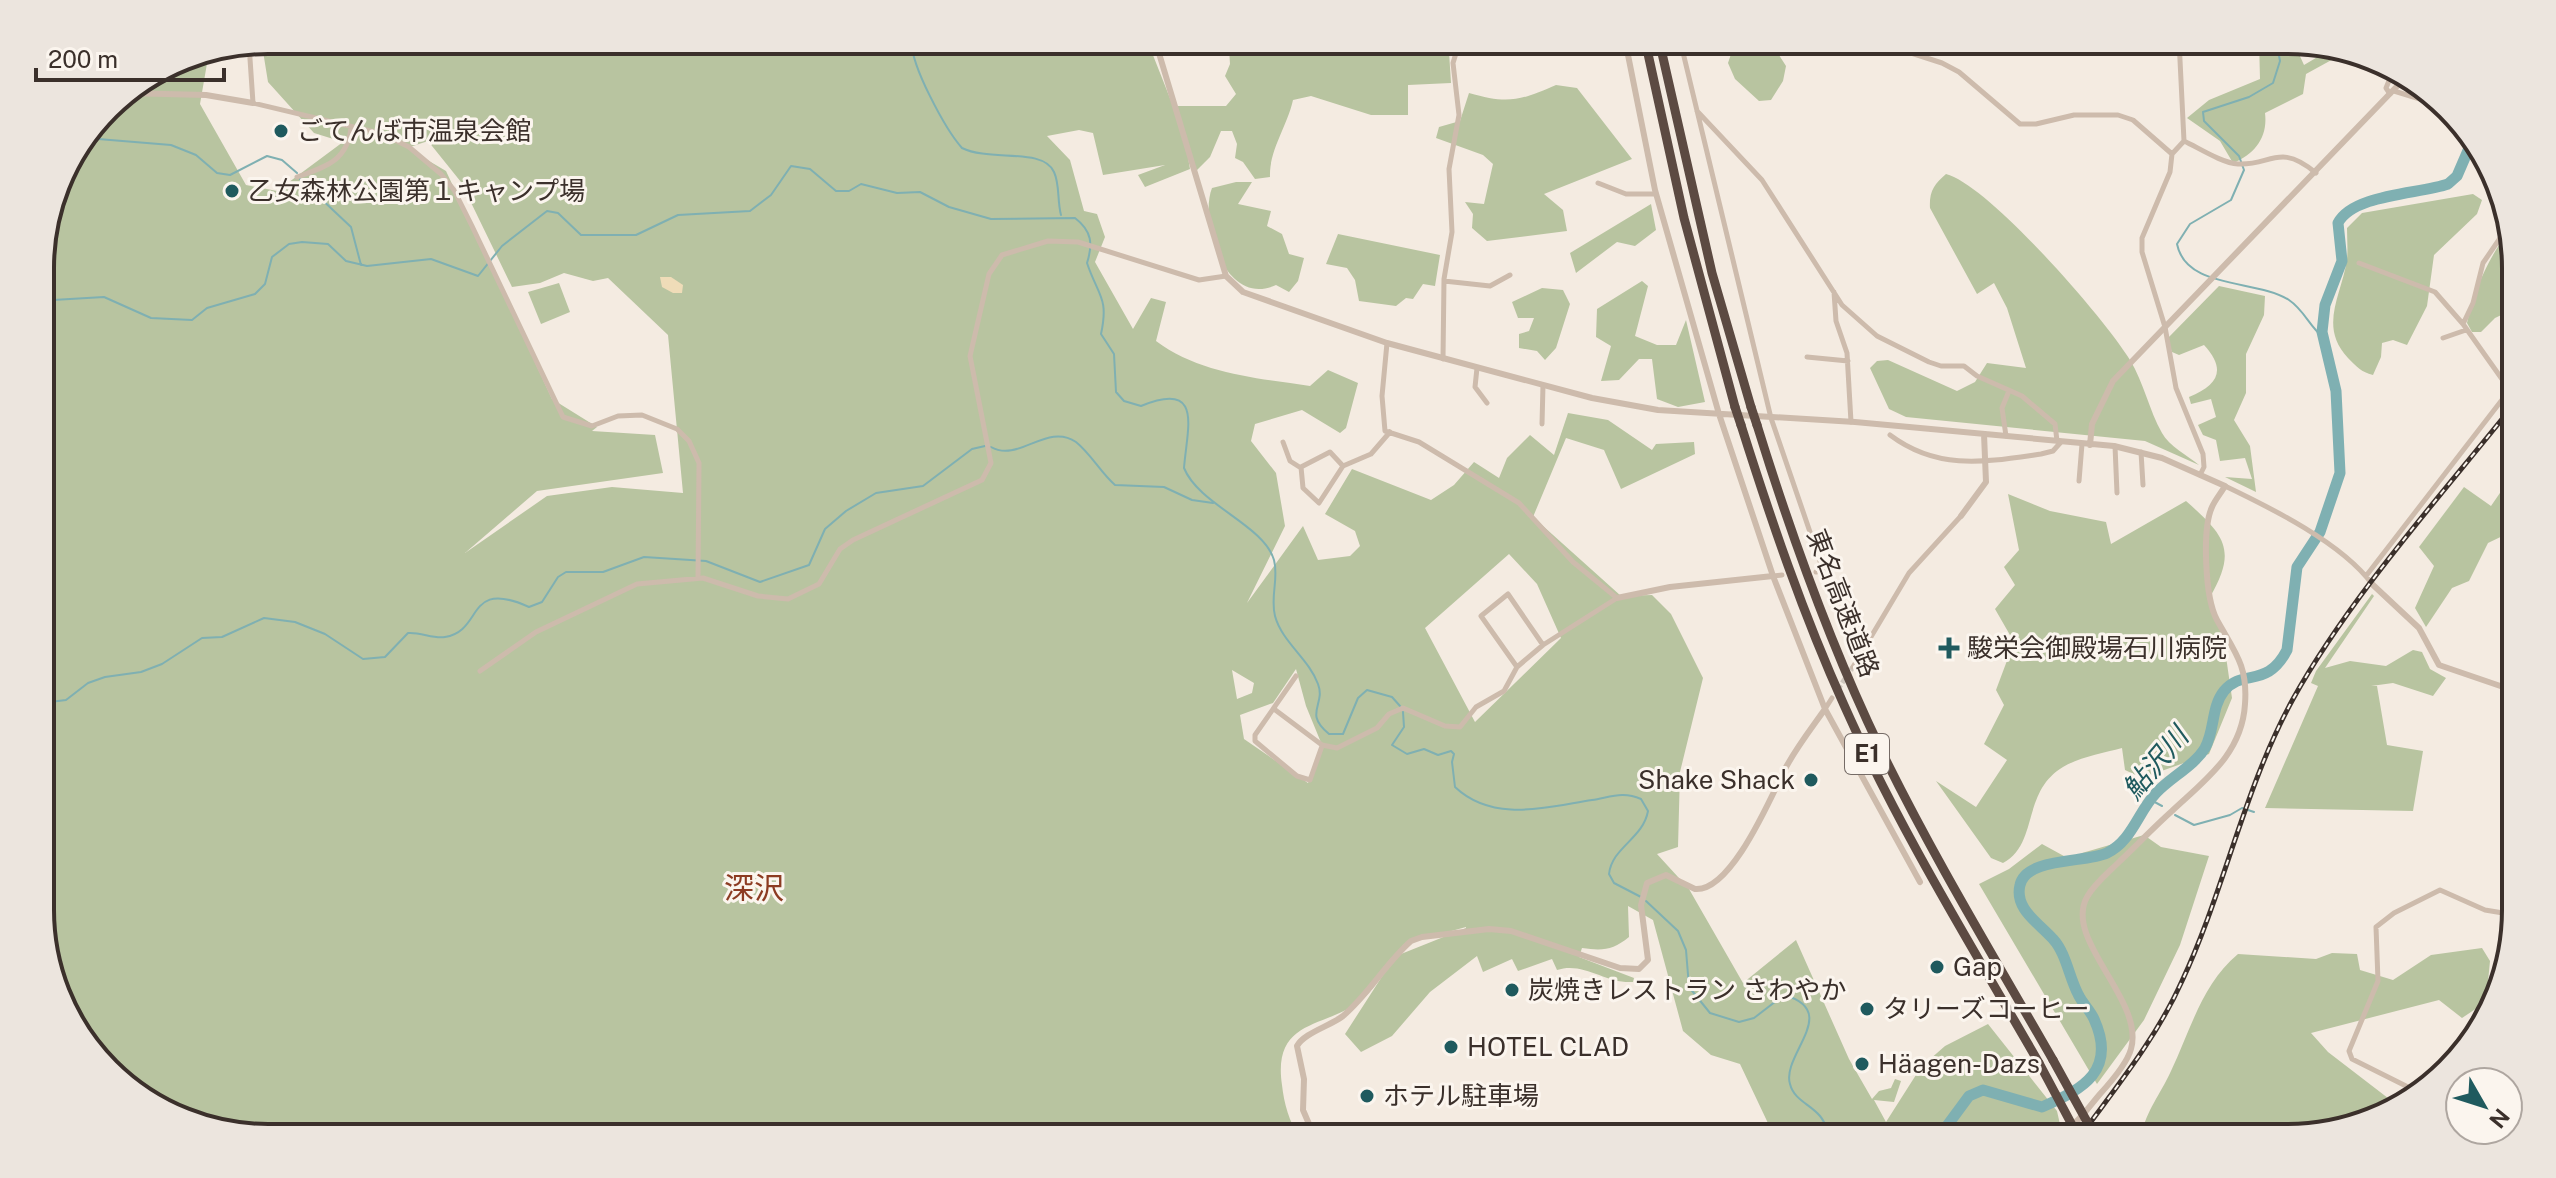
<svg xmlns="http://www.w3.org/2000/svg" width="2556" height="1178" font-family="'Public Sans','Noto Sans JP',sans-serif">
	<rect width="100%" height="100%" fill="#f4ebe1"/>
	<path fill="#b8c4a0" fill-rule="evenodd" d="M268 40H1147L1177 116 1175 106H1226L1236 94 1225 76 1230 64 1229 48 1175 40H1468L1449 52 1451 83 1408 85V115H1371L1311 96 1293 100C1287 127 1269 150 1270 177L1255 179 1243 162 1235 158 1237 144 1232 131H1221L1210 157 1195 172 1185 140 1190 169 1145 187 1138 175 1165 165 1103 175 1093 133 1079 130 1047 136 1070 160 1084 211 1097 214 1105 237 1095 262 1133 329 1151 298 1166 302 1156 341C1200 374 1257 378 1310 386L1328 370 1358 383 1346 428 1340 433 1302 410 1255 424 1251 441 1276 473 1285 526 1247 603 1303 526 1318 560 1350 556 1360 546 1355 531 1325 514 1352 469 1431 500 1454 485 1474 462 1499 478 1507 458 1530 435 1554 455 1568 413 1608 420 1652 450 1656 444 1694 442 1695 454 1621 489 1604 450 1566 438 1533 517 1621 596 1652 595 1671 614 1703 678 1680 772 1678 847 1657 854 1689 889 1743 983 1796 940 1849 1059 1872 1099 1879 1091 1891 1088 1895 1079 1901 1081 1894 1102 1874 1100 1886 1122 1921 1067 1945 1046 1988 1024 2057 1111 2063 1138H1775L1740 1064 1711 1055 1683 1031 1653 920 1628 906 1629 937C1613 950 1603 951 1582 948L1579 957 1634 978 1633 982C1606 984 1583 961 1557 970L1552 959 1518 971 1512 959 1483 972 1477 956 1430 992 1392 1036 1361 1052 1345 1034 1383 975C1377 982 1370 993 1363 999 1327 1029 1272 1017 1282 1085 1284 1103 1289 1122 1300 1138H268L180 1120 87 1048 42 940 41 253 64 167 117 97 181 57 209 52 200 104 246 185 277 191 343 142 314 133 268 82 262 45ZM428 141 461 182 512 287 540 283 564 273 593 281 608 278 668 335 683 493 612 487 547 496 465 553 537 491 663 473 655 435 592 431 597 427 552 399 446 171 407 148ZM1509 554 1537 584 1561 638 1475 722 1425 628ZM1296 669 1306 706 1322 745 1308 783 1244 739 1240 715 1273 703ZM1232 670 1254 683 1252 693 1237 699ZM1466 927V928L1396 956 1404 944Z
		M2259 40 2293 41 2304 65 2331 49 2346 52 2306 74 2303 94 2265 113C2268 137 2255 154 2233 163L2220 141 2187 118 2209 100 2260 79Z
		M1744 44 1777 52 1786 66 1783 81 1771 100 1759 101 1735 79 1728 63 1733 48Z
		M1556 85 1577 88 1632 159 1544 194 1563 210 1567 231 1487 241 1472 228 1473 214 1465 202 1484 204 1493 164 1483 155 1436 138 1439 127 1460 121 1469 93C1507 104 1520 101 1556 85Z
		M1946 174C1989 185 2105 319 2130 360 2144 383 2149 410 2162 433 2169 446 2188 456 2199 465L2145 441 1906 417 1889 409 1870 368 1877 361 1888 360 1957 391 1975 382 1987 363 2026 368 2007 308 1994 283 1977 294 1930 208C1929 192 1934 184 1946 174Z
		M1236 182H1252L1238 204 1271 211 1267 226 1282 234 1289 254 1304 258 1298 281 1289 292 1276 285C1224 309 1199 220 1212 188Z
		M2473 194 2482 200 2477 214 2434 255 2427 306 2407 345 2393 340 2382 343 2381 357 2373 375C2361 372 2357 367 2348 358 2318 326 2342 295 2347 259 2348 249 2347 238 2347 228L2362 213Z
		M1651 204 1656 230 1635 246 1617 242 1576 273 1570 253Z
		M2510 230 2514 239V309L2495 318 2481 332H2472L2467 323C2475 288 2488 258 2510 230Z
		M1338 234 1440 255 1435 286 1423 284 1413 299 1406 298 1396 306 1359 301 1355 280 1347 268 1326 264Z
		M1642 281 1648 286 1635 336 1657 345H1676L1686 320 1705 402 1678 407 1657 399 1652 359H1639L1619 380 1601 381 1611 346 1596 337 1597 309Z
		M559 283 570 312 541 324 528 292Z
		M2219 286 2265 296 2264 315 2246 354V393L2234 420 2250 446 2256 492 2225 477 2252 479 2245 458 2220 461 2216 440 2203 435 2198 425 2216 417 2211 399 2191 404 2189 397C2218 385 2227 370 2204 345L2179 355 2172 352 2167 339Z
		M1542 288 1563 290 1570 304 1556 348 1545 360 1537 351 1519 348V334L1529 331 1534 318H1518L1512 302Z
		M2515 471V530L2488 543 2469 581 2452 588 2426 627 2415 608 2434 566 2419 547 2464 487 2491 506Z
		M2008 494 2050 511 2106 522 2111 544 2186 501C2224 535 2238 549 2210 597L2223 636 2232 698 2209 754 2142 778 2125 770 2122 748C2103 753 2080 757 2063 767 2021 792 2039 844 2003 863L1991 858 1936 781 1976 807 2007 760 1984 744 2004 705 1996 690 2014 642 1995 609 2015 585 2004 567 2019 550Z
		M2372 594 2374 596 2325 668 2350 661 2386 666 2413 650 2422 652 2430 669 2446 678 2433 696 2393 683 2371 686H2377L2387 745 2423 751 2413 811 2265 808 2318 686 2311 683 2316 671Z
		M2144 835 2161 847 2209 856 2180 945 2144 1020 2097 1084 1979 884 2009 869 2042 844 2073 861 2082 853Z
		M2482 948 2490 961 2486 1002 2462 1018 2439 1000 2311 1033 2328 1052 2397 1105 2302 1138H2140C2148 1107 2159 1097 2171 1071 2191 1029 2202 984 2238 954L2316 959 2332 953 2357 954 2360 970 2393 980 2431 955Z"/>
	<path fill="#efdcb8" d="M660 277H671L683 285 682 293H673L662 287Z"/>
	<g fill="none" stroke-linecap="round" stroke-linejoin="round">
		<path stroke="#7fb0b2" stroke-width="2" d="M912 40C909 63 946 130 962 148 990 162 1043 147 1054 172 1060 185 1057 200 1061 215
			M2276 40 2280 61 2273 83 2249 97 2203 112 2204 121 2239 156 2244 170 2231 200 2190 224 2177 244C2186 290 2257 279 2289 300 2304 310 2310 327 2323 337
			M86 138 171 145 196 155 217 173 230 175 267 156 282 160 297 173
			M300 179 351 227 361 265
			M41 319 53 300 104 297 151 318 192 320 207 308 255 294 265 284 272 257 289 244 302 242 328 244 346 261 367 266 431 259 478 276 502 246 547 211 558 213 581 235H636L678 215 750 211 771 195 791 166 810 169 836 191H849L861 184 897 193 920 192 949 207 991 219 1075 218C1092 231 1093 244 1087 263 1098 296 1109 297 1101 334L1114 354 1116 392 1124 401 1141 406C1204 380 1187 428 1184 468 1199 505 1264 525 1274 560 1279 578 1270 597 1275 616 1282 642 1309 659 1318 684 1326 705 1303 713 1329 734H1343L1358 698 1367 690 1392 697 1400 706
			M991 447C1019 463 1047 422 1076 442 1091 454 1101 473 1115 485L1164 487 1192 500 1213 503
			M42 703 66 700 88 683 105 677 141 672 162 664 202 638 222 637 264 618 295 622 325 634 363 659 385 657 408 633C421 632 433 639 445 637 484 631 465 578 529 607L542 602 558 577 566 572H603L644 557 706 561 760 582 809 565 825 529 846 511 876 493 923 486 972 449 985 446
			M1403 712 1404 727 1392 745 1407 754 1424 749 1438 755 1451 751 1454 754 1452 762 1455 787C1493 823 1546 807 1592 800 1611 797 1623 791 1641 799L1648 811C1643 839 1612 847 1609 874L1614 883 1641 897
			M2151 800 2162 806
			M2175 815 2194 825 2230 815 2242 808 2254 812
			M1646 901 1678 931 1686 950 1689 987 1710 1013 1739 1022 1754 1018 1784 995C1842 1011 1781 1055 1790 1084 1794 1100 1810 1104 1820 1116 1825 1122 1828 1131 1832 1138"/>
		<path stroke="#7fb0b2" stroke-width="11" d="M1938 1138 1969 1096 1983 1090 2042 1107C2084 1089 2117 1070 2094 1019 2090 1010 2082 1003 2078 994 2069 977 2066 953 2053 939 2039 923 2014 909 2020 885 2026 857 2086 863 2107 853 2132 841 2138 812 2156 793 2170 778 2195 765 2205 748 2215 730 2211 707 2224 691 2243 668 2267 689 2287 650L2297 567 2320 532 2340 473 2336 391 2322 332 2325 305 2342 261 2338 223C2353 194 2420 194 2448 184L2457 176 2473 139"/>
		<path stroke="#cfc6bd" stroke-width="5" stroke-dasharray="5 2.5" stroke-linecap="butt" d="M1838 689 1853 667"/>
		<path stroke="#cdbbac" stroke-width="5" d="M1680 40 1771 418 1823 570 1816 572
			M1761 40H1795
			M1871 40 1942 63 1959 72 2020 124H2036L2074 115H2118L2133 120 2172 154
			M2179 40 2184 141 2172 154 2170 172 2142 238V252L2165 327 2176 388 2203 454 2204 467 2200 475
			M249 44 253 103 383 134 409 147 441 174 454 190 472 226 563 417 592 426 618 416 642 415 677 429 689 441 699 463 698 578
			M2394 91 2433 103
			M2390 94 2386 88 2393 71
			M1697 111 1762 180 1842 305 1877 336 1929 362 1941 366H1964L1977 376 2022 396 2055 424 2057 441
			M2184 141C2199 148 2222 163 2238 164 2271 166 2279 142 2316 173
			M297 177C325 167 348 161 351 127
			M1598 183 1626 194H1656
			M2509 225 2483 263 2473 303 2463 324 2509 389
			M2499 242 2513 236
			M2359 263 2435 292 2463 324
			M1444 281 1490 286 1510 275
			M1834 292 1836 321 1847 353 1851 422
			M2443 338 2466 330
			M1807 357 1848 361
			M1443 359 1444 279 1452 232 1449 169 1459 115 1453 63 1460 40
			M1477 368 1475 387 1487 403
			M1542 424 1543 385
			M1890 435C1938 471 1985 462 2041 454L2053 451 2061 442
			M2006 436 2002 408 2009 391
			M1283 442 1290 461 1301 468
			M2115 446 2117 493
			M2141 452 2143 485
			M1343 466 1319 503 1303 488 1301 467 1330 452 1343 466 1371 454 1390 432
			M2079 481 2082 444
			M2225 486C2271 508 2342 543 2372 584
			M1773 576 1782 575
			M2366 576 2515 383
			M1517 667 1481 616 1508 594 1543 645
			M1853 667 1909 573 1961 516
			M480 671 536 632 637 584 703 578 758 596 788 599 819 584 840 549 853 540 982 480 991 463 970 356 989 274 1002 255 1048 241 1078 242 1199 280 1226 276
			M1296 676 1255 735V741L1297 776 1310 780 1322 746
			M1274 709 1322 745 1337 748 1377 728 1389 714 1403 708 1445 726 1460 727 1476 707 1504 691 1517 667 1543 645 1617 598 1573 562 1519 503 1419 442 1385 431 1382 396 1387 343
			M1825 709 1832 698
			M2420 1093 2352 1059 2349 1051 2378 981 2376 927 2394 913 2440 890 2485 910 2515 915"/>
		<path stroke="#cdbbac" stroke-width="6" d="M1155 40 1226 276 1243 292 1387 343 1592 398 1658 410 1855 422 2114 446 2162 458 2225 486C2221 493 2215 500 2212 507 2202 529 2205 598 2217 620 2234 651 2248 665 2245 704 2242 754 2205 780 2172 811 2154 827 2137 845 2120 861 2108 873 2095 883 2087 897 2063 940 2145 1000 2131 1049 2127 1064 2110 1083 2100 1094 2087 1109 2075 1129 2055 1134 2034 1140 2011 1131 1989 1138
			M1625 40 1655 190 1719 414 1773 576 1825 709 1920 882
			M123 93 206 95 253 103
			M2090 445 2092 424 2113 381 2404 79
			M1961 516 1986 482 1984 434
			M2372 584 2419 628 2439 665 2515 691
			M1617 598 1670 587 1773 576
			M1315 1138 1303 1110 1304 1079 1297 1046C1304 1033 1330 1026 1343 1016 1369 994 1385 964 1411 941L1422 937 1489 929 1511 931 1620 968 1639 969 1648 960 1641 905 1647 883 1666 875 1695 889C1731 892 1770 799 1784 771 1795 749 1811 729 1825 709"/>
		<path stroke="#5c4a42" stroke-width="9" d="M1645 40 1684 218 1735 407
			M1659 40 1712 273 1751 407
			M1741 425C1771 520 1803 614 1844 705 1899 829 1971 945 2039 1063
			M1757 425C1791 535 1830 644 1880 748 1932 855 1994 957 2053 1060"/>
		<defs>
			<path id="rail" d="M2079 1138C2116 1087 2156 1039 2182 981 2225 889 2244 788 2293 699 2351 595 2441 496 2515 403"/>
		</defs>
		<use href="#rail" stroke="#3b302b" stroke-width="5"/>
		<use href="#rail" stroke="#fbf5ee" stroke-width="2" stroke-dasharray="6" stroke-linecap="butt"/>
		<path stroke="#5c4a42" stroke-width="9" d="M1735 407 1741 425
			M1751 407 1757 425
			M2053 1060 2096 1138
			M2039 1063 2079 1138"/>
	</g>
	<g fill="#1f5a5e" stroke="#fbf5ee" stroke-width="3">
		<circle cx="281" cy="131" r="8"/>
		<circle cx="232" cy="191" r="8"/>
		<path d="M1945 636h8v8h8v8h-8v8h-8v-8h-8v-8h8z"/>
		<circle cx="1811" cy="780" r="8"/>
		<circle cx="1937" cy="967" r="8"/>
		<circle cx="1512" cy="990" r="8"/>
		<circle cx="1867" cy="1009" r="8"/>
		<circle cx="1451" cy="1047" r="8"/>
		<circle cx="1862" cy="1064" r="8"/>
		<circle cx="1367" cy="1096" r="8"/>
	</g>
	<g text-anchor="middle" stroke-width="6" stroke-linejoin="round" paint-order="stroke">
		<rect fill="#fbf5ee" stroke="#756b66" stroke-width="2" x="1845" y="734" width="44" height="40" rx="6"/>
		<g font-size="24" font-weight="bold" fill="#3b302b">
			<text x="1867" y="762">E1</text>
		</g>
		<g font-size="26" fill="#3b302b" stroke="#fbf5ee" text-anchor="start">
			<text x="297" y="140">ごてんば市温泉会館</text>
			<text x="248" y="200">乙女森林公園第１キャンプ場</text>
			<text x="1967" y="657">駿栄会御殿場石川病院</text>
			<text x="1795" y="789" text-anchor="end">Shake Shack</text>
			<text x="1953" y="976">Gap</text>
			<text x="1528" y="999">炭焼きレストラン さわやか</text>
			<text x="1883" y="1018">タリーズコーヒー</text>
			<text x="1467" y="1056">HOTEL CLAD</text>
			<text x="1878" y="1073">Häagen-Dazs</text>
			<text x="1383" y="1105">ホテル駐車場</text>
		</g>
		<g font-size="26" fill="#3b302b" stroke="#fbf5ee">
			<text transform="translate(1843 603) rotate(69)" y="9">東名高速道路</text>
		</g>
		<g font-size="28" font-style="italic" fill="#1f5a5e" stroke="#fbf5ee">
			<text transform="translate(2155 763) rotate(-50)" y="10">鮎沢川</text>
		</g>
		<g font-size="30" fill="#8c3b22" stroke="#fbf5ee">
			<text x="754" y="899">深沢</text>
		</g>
	</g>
	<path d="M0 0H2556V1178H0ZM268 54H2288A214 214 0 0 1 2502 268V910A214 214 0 0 1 2288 1124H268A214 214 0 0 1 54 910V268A214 214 0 0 1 268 54Z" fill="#ece5de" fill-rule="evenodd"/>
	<path fill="none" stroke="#3b302b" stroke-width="4" d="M268 54H2288A214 214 0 0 1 2502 268V910A214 214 0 0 1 2288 1124H268A214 214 0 0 1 54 910V268A214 214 0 0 1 268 54Z"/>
	<g transform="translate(2484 1106) rotate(129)"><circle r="38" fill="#fbf5ee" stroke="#aea6a0" stroke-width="2"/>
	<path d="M0-6L14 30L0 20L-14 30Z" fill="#1f5a5e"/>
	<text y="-12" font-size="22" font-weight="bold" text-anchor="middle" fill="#3b302b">N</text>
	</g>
	<path d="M36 68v12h188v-12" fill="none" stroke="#3b302b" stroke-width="4"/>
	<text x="48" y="68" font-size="24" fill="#3b302b" stroke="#fbf5ee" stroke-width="6" paint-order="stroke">200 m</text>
</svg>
